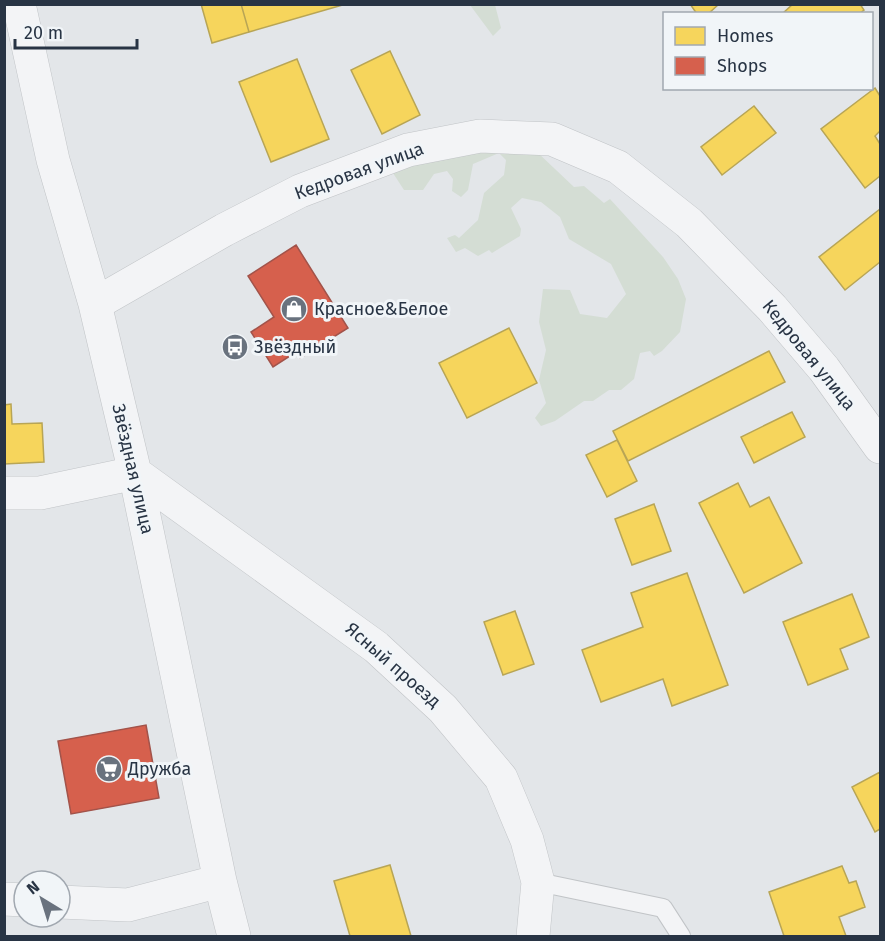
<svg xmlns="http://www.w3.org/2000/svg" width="885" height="941" font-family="'Fira Sans',sans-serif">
	<rect width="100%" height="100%" fill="#e3e6e9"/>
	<path fill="#d4ddd4" d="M470 5H495L501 28 493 36Z
		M536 151 574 187 584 186 604 203 610 199 663 257 678 279 686 299 680 332 662 351 654 356 650 351 640 353 634 379 621 390H609L593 401H584L555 421 541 426 535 418 546 403 539 380 546 350 539 322 543 289 570 290 580 314 607 318 626 294 611 264 569 239 560 217 541 202 522 198 511 208 521 229 520 236 492 253 489 250 478 256 465 248 456 252 447 238 455 235 459 238 478 220 484 193 504 175 506 160 499 153 473 164 468 190 461 197 452 191 453 179 447 171 434 174 423 190H404L391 170 401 155Z"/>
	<path fill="#f6d55c" stroke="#b8a555" stroke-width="1.5" d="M201 4H241L249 32 212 43Z
		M241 4H346L249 32Z
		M690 4H719L708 14H697Z
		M793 4H860L864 10 859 14H782Z
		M390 51 420 115 382 134 351 70Z
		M297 59 329 139 271 162 239 82Z
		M875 88 880 96V131L875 136 880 144V176L865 188 821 129Z
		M754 106 776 133 722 175 701 147Z
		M880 209V262L845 290 819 257Z
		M509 328 537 383 467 418 439 363Z
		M769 351 785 382 628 461 613 431Z
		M11 404 12 424 42 423 44 462 4 464V405Z
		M792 412 805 437 754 463 741 437Z
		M617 440 637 481 607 497 586 455Z
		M738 483 750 507 769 497 802 563 744 593 699 503Z
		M654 504 671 551 632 565 615 519Z
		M687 573 728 685 672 706 663 679 601 702 582 650 643 627 631 593Z
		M852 594 869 637 840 649 848 669 808 685 783 622Z
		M515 611 534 664 503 675 484 622Z
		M880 772V829L875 832 852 787Z
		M390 865 411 936H350L334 881Z
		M842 866 849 883 856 881 865 907 839 917 846 936H784L769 892Z"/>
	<path fill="#d6604d" stroke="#a2534a" stroke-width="1.5" d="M296 245 348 328 300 358 296 352 273 367 251 332 274 317 248 276Z
		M146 725 159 798 71 814 58 741Z"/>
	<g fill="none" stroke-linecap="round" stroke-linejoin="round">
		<defs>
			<path id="lane" d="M538 882 663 908 681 936"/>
			<path id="street" d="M19 4 53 160 95 304 135 473 220 881 234 936
				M95 304 224 230 300 191 408 150 480 136 552 139 618 167 689 223 772 308 824 369 880 447
				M135 473 376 647 443 709 501 778 527 840 538 882 533 936
				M4 493H40L135 473
				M4 899 24 900
				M60 902 128 905 220 881"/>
		</defs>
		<use href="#lane" stroke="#c1c4c7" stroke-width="20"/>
		<use href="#street" stroke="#c1c4c7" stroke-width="34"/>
		<use href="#lane" stroke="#f3f4f6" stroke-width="18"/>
		<use href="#street" stroke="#f3f4f6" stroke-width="33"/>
	</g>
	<defs>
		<symbol id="shop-disc" viewBox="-11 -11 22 22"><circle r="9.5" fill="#69727e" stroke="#f1f5f8"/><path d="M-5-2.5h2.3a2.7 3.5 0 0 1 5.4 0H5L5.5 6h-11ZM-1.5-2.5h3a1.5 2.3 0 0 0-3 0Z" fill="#fff"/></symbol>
		<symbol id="bus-disc" viewBox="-11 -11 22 22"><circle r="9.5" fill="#69727e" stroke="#f1f5f8"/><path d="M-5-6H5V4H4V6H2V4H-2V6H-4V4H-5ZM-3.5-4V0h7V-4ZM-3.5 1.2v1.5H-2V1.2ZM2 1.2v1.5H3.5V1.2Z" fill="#fff"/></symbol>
		<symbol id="supermarket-disc" viewBox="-11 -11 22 22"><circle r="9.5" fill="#69727e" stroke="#f1f5f8"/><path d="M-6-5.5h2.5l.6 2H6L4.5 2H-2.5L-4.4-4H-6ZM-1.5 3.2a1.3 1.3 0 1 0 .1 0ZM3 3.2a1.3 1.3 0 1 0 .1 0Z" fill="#fff"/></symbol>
	</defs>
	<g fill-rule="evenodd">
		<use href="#shop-disc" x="279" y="294" width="30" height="30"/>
		<use href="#bus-disc" x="220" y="332" width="30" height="30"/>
		<use href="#supermarket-disc" x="94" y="754" width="30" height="30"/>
	</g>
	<g text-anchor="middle" stroke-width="6" stroke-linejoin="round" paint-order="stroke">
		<g font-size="18" fill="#283444" stroke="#f1f5f8">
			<text transform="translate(359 171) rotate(-20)" y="6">Кедровая улица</text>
			<text transform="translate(809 355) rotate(51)" y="6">Кедровая улица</text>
			<text transform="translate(133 469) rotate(77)" y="6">Звёздная улица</text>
			<text transform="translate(393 665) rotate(41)" y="6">Ясный проезд</text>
		</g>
		<g font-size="18" fill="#283444" stroke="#f1f5f8" text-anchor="start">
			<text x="314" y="315">Красное&amp;Белое</text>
			<text x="254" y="353">Звёздный</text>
			<text x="128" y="775">Дружба</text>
		</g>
	</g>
	<rect width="885" height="941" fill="none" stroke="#283444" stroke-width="12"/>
	<rect x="663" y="12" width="210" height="78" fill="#f1f5f8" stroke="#a1a8b0" stroke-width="1.5"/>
	<rect x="675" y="27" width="30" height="18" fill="#f6d55c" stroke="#a1a8b0" stroke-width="1.5"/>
	<text x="717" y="42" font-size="18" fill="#283444">Homes</text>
	<rect x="675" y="57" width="30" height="18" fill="#d6604d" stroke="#a1a8b0" stroke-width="1.5"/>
	<text x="717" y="72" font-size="18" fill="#283444">Shops</text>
	<g transform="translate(42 899) rotate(322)"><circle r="28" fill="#f1f5f8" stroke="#a1a8b0" stroke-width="1.5"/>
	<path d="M0-4.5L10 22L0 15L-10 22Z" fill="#69727e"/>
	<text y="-9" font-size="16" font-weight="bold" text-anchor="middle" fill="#283444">N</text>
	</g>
	<path d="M15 39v9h122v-9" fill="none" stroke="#283444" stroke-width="3"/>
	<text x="24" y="39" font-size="18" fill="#283444" stroke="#f1f5f8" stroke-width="4.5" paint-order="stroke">20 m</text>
</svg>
